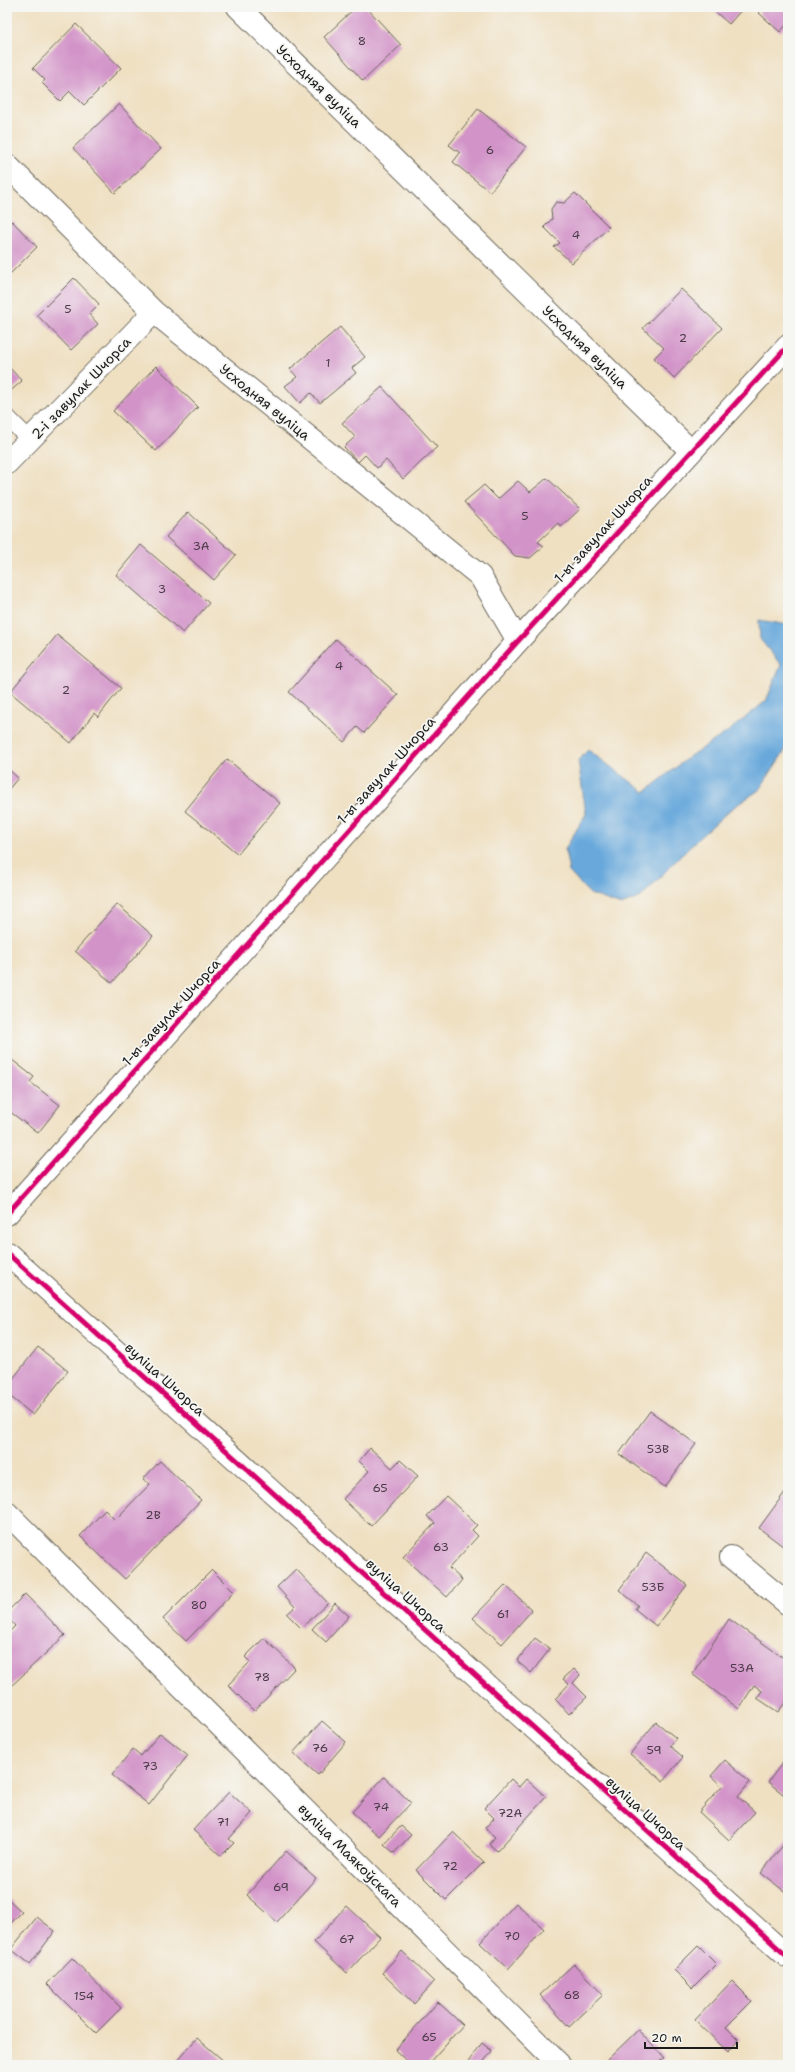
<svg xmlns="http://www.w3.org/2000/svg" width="795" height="2072" font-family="'Shantell Sans',sans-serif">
	<rect width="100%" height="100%" fill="#f6f6f2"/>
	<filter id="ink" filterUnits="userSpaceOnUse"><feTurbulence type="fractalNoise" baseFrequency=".025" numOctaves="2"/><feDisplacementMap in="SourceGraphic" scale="8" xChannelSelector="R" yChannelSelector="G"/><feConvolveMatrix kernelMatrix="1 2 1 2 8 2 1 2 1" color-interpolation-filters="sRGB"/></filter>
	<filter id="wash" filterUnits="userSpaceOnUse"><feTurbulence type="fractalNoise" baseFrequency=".012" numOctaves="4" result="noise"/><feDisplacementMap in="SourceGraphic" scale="16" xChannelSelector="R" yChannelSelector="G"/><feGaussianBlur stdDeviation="0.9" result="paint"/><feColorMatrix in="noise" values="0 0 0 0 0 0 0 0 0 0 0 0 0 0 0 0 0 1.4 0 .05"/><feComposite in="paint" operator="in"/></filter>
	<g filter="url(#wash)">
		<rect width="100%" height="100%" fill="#efe0c2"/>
		<path fill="#68a8db" stroke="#42627c" d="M759 620 788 625V746L759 790 731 809 690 846 641 897 621 905 590 894 569 872 565 849 586 814 578 760 588 750 645 792 690 756 726 733 766 701 781 665 760 639Z"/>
		<g id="blocks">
			<path fill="#d293c8" d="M356 7H366L401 45 363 81 324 37Z
				M710 7H744L729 24Z
				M764 7H788V23L780 32 759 13Z
				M76 24 121 68 84 105 70 91 60 101 42 83 45 80 33 68Z
				M119 104 161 149 115 193 73 148Z
				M478 109 526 147 490 192 453 162 460 153 449 145Z
				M575 193 609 227 572 263 554 247 560 243 544 227 552 219 551 209 556 202 564 203Z
				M12 221 37 247 7 277V226Z
				M74 278 99 304 89 314 98 324 71 350 37 315Z
				M681 289 722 328 674 378 654 358 664 348 643 328Z
				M340 327 365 357 352 368 356 373 320 403 311 393 300 403 285 386 297 377 290 369Z
				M7 365 22 381 7 394Z
				M156 366 198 407 156 451 113 411Z
				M382 387 437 447 403 479 386 460 377 468 365 455 358 462 344 447 355 437 342 423Z
				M547 478 580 509 561 527 558 523 538 542 544 546 530 558 515 556 464 502 484 485 498 499 518 481 530 492Z
				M188 512 236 555 214 580 166 537Z
				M141 545 209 603 183 633 116 575Z
				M57 635 121 688 98 717 94 713 71 743 10 692Z
				M336 639 398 695 364 733 357 727 344 742 289 692Z
				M227 759 280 803 238 854 185 811Z
				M7 768 18 778 7 791Z
				M117 904 153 936 112 983 75 951Z
				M7 1056 34 1077 30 1082 60 1105 38 1133 9 1111 7 1114Z
				M38 1347 68 1371 33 1415 7 1394V1386Z
				M650 1411 696 1444 665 1487 619 1454Z
				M370 1448 392 1468 400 1460 418 1476 371 1526 343 1499 369 1471 359 1461Z
				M160 1461 201 1500 125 1579 80 1536 105 1510 115 1520 150 1484 143 1479Z
				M788 1488V1550L759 1528Z
				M446 1496 477 1525 472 1530 478 1536 449 1568 462 1580 447 1597 403 1557 435 1523 427 1516Z
				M646 1553 687 1585 656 1626 635 1609 638 1605 619 1590Z
				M296 1569 328 1603 301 1628 287 1614 295 1607 277 1587Z
				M212 1570 234 1592 186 1641 163 1619Z
				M505 1585 532 1610 502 1644 473 1618Z
				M25 1594 65 1635 7 1690V1634L15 1626 7 1617V1612Z
				M335 1603 349 1616 326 1642 312 1629Z
				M729 1619 788 1661V1699L778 1712 757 1698 762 1691 754 1685 739 1709 692 1674Z
				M264 1638 295 1668 254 1711 228 1685 250 1662 245 1657Z
				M535 1638 550 1649 531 1673 517 1661Z
				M574 1669 580 1675 573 1683 587 1697 569 1714 555 1699 569 1684 563 1679Z
				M322 1721 346 1742 318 1775 293 1753Z
				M656 1722 676 1738 670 1746 683 1757 663 1781 630 1754Z
				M160 1733 188 1755 149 1805 112 1775 133 1749 141 1756Z
				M725 1760 750 1782 738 1797 755 1812 729 1840 699 1812 722 1786 711 1776Z
				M783 1762 788 1766V1798L768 1782Z
				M384 1777 411 1803 379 1836 352 1812Z
				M511 1779 519 1787 526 1779 546 1797 497 1851 489 1844 495 1837 485 1828 494 1818 484 1808Z
				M229 1792 252 1813 229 1839 234 1843 221 1856 193 1830Z
				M401 1826 411 1835 394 1853 384 1844Z
				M453 1832 484 1862 446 1900 416 1870Z
				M788 1839V1894L761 1873Z
				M286 1851 316 1878 277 1922 247 1895Z
				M7 1898 22 1912 7 1927Z
				M516 1903 544 1929 508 1969 480 1943Z
				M347 1906 380 1937 347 1973 314 1942Z
				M37 1917 55 1931 30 1964 11 1949Z
				M698 1946 716 1964 692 1988 674 1970Z
				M402 1951 434 1982 414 2004 382 1973Z
				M72 1958 121 2008 96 2033 47 1984Z
				M574 1964 603 1995 569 2027 540 1995Z
				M732 1981 752 2001 726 2027 739 2040 728 2052 695 2020Z
				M438 2002 463 2025 427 2065H411L395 2050Z
				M638 2030 664 2058 656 2065H609L606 2061Z
				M197 2038 225 2062 222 2065H173Z
				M482 2043 492 2051 481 2065H466Z"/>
		</g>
	</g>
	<g filter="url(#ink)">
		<use href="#blocks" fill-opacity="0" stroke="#666156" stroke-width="1"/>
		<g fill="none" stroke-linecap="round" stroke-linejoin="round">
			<defs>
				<path id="lane" d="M7 417 30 440"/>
				<path id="street" d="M238 7 691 451
					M7 165 154 312 480 576 518 641
					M7 463 154 312
					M7 1214 518 641 788 346
					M7 1253 788 1957
					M7 1513 560 2065
					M731 1557 788 1604"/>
			</defs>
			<use href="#lane" stroke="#666156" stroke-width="18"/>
			<use href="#street" stroke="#666156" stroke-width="24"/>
			<use href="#lane" stroke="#fff" stroke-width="16"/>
			<use href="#street" stroke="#fff" stroke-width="22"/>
			<defs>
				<path id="cycleway" d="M7 1214 518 641 788 346
					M7 1253 788 1957"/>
			</defs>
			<use href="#cycleway" stroke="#f6f6f2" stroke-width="8"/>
			<use href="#cycleway" stroke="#d6006c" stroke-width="5"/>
		</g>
	</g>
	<g text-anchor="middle" stroke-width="3.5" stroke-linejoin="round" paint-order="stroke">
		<g font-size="12" fill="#4a3a47">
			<text x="362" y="45">8</text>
			<text x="490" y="154">6</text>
			<text x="576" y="239">4</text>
			<text x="68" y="313">5</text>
			<text x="683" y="342">2</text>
			<text x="328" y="367">1</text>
			<text x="525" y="520">5</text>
			<text x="201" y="550">3А</text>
			<text x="162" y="593">3</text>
			<text x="339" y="670">4</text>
			<text x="66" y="694">2</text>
			<text x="658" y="1453">53В</text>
			<text x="380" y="1492">65</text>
			<text x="153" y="1519">2В</text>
			<text x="441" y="1551">63</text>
			<text x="653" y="1591">53Б</text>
			<text x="199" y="1609">80</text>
			<text x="503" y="1618">61</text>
			<text x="742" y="1672">53А</text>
			<text x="262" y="1681">78</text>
			<text x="320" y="1752">76</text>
			<text x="654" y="1754">59</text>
			<text x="150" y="1770">73</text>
			<text x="381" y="1811">74</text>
			<text x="510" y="1817">72А</text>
			<text x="223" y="1826">71</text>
			<text x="450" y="1870">72</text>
			<text x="281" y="1891">69</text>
			<text x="512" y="1940">70</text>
			<text x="347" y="1943">67</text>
			<text x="572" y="1999">68</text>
			<text x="84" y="2000">154</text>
			<text x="429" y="2041">65</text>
		</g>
		<g font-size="14" fill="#1c1c1c" stroke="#f6f6f2">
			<text transform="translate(319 86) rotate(44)" y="5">Усходняя вуліца</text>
			<text transform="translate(585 347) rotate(44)" y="5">Усходняя вуліца</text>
			<text transform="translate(81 388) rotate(-46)" y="5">2-і завулак Шчорса</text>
			<text transform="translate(265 402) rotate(39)" y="5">Усходняя вуліца</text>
			<text transform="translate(603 529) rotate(-48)" y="5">1-ы завулак Шчорса</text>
			<text transform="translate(386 770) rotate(-48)" y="5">1-ы завулак Шчорса</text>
			<text transform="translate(171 1012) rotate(-48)" y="5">1-ы завулак Шчорса</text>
			<text transform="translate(165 1379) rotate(42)" y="5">вуліца Шчорса</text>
			<text transform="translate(406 1595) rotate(42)" y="5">вуліца Шчорса</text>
			<text transform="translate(646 1813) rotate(42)" y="5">вуліца Шчорса</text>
			<text transform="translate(350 1855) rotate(45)" y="5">вуліца Маякоўскага</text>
		</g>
	</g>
	<rect width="795" height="2072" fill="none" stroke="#f6f6f2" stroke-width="24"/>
	<path d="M645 2042v6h92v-6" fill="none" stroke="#1c1c1c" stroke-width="2"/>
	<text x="651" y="2042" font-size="12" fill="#1c1c1c" stroke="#f6f6f2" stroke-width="3" paint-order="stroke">20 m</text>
</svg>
